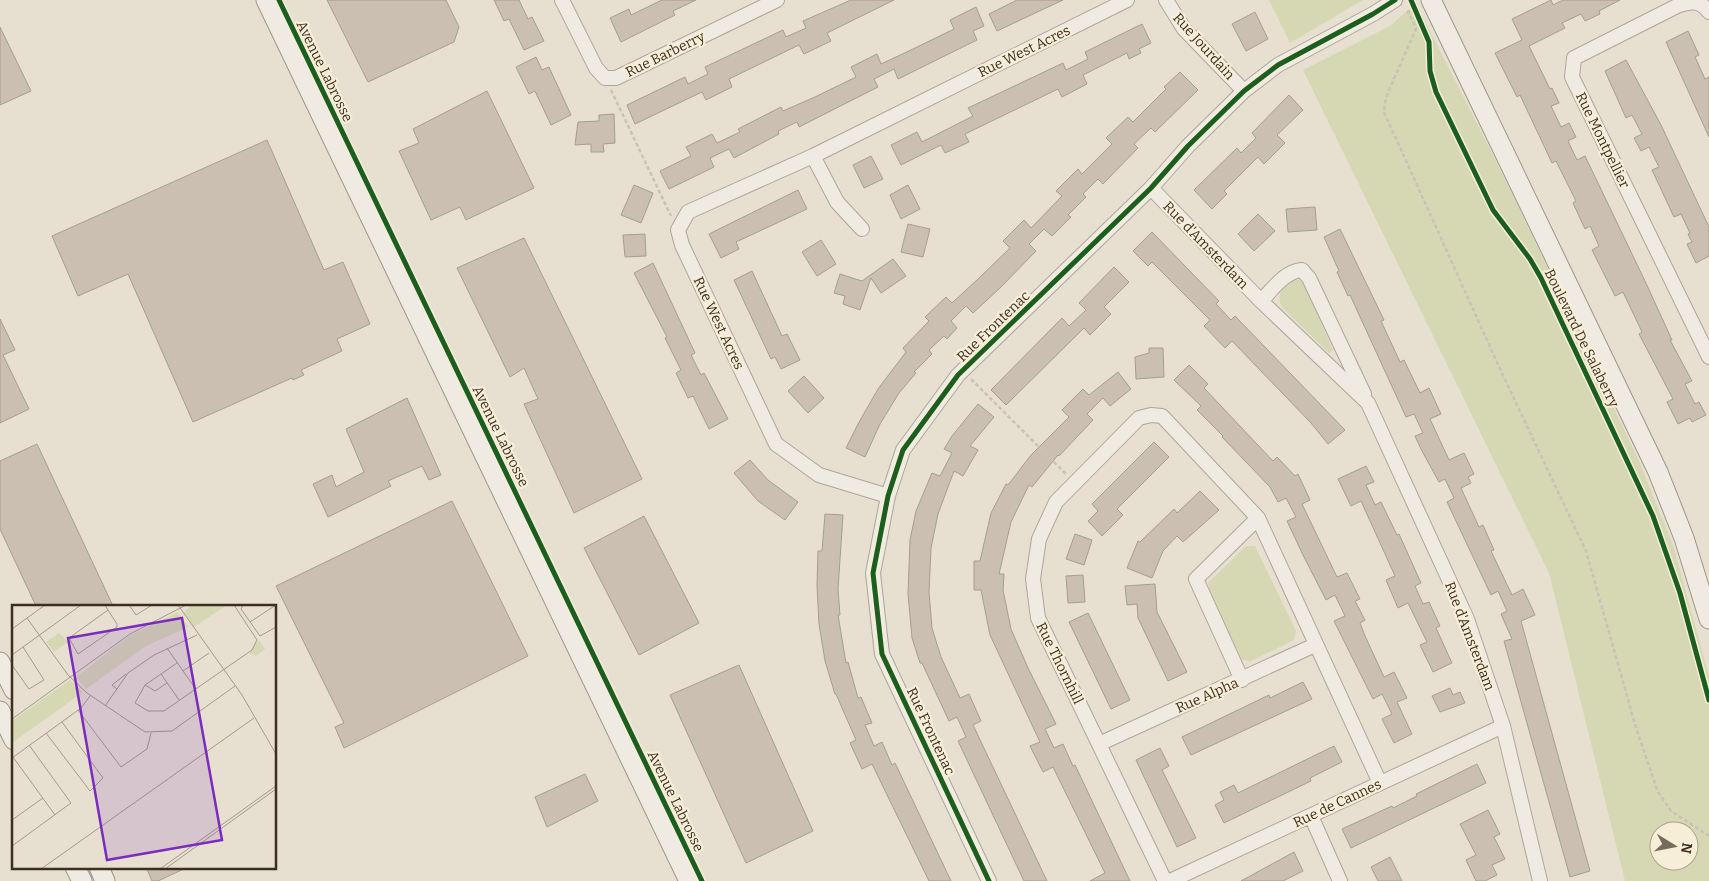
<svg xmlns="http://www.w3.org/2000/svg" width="1709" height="881" font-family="Bitter,serif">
	<rect width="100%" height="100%" fill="#e7e0d1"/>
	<path fill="#d6d7b3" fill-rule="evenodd" d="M1269 0H1363L1290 43Z
		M1408 10 1422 15 1509 187 1639 461 1674 548 1709 676V881H1625L1549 573 1303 70 1390 26ZM1659 831H1689V861H1659Z
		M1293 280H1299L1304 285 1333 350 1329 353 1282 307C1275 293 1284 289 1293 280Z
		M1246 546H1255L1296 631 1294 640 1251 661 1242 660 1211 595 1208 583Z"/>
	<path fill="#cbbfb2" stroke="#a89c90" d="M327 0H446L459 27 454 42 368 82Z
		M494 0H519L528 19 532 17 544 41 524 50 509 19 504 21Z
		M662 0H696L673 11 675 15 621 42 610 18 629 9 631 15Z
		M851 0H894L827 33 831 41 804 54 799 45 729 79 732 87 706 100 702 92 635 124 627 105 685 77 688 84 708 74 705 67 783 30 786 37 806 28 803 21Z
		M1017 0H1063L997 31 989 14Z
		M1551 0 1553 5 1563 0H1620L1599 11 1600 14 1585 21 1581 14 1562 23 1565 28 1529 46 1550 89 1552 88 1559 103 1551 106 1561 127 1569 123 1576 137 1568 141 1577 160 1585 156 1645 281 1672 340H1670L1692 381 1685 384 1695 404 1699 402 1706 415 1692 422 1690 418 1678 424 1667 402 1673 399 1639 334 1642 332 1623 292 1615 296 1592 250 1599 246 1590 226 1585 229 1573 203 1576 201 1556 161 1552 163 1520 95 1517 97 1495 53 1522 40 1512 19Z
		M976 7 984 26 973 31 977 40 898 79 894 69 874 79 878 87 799 127 797 122 778 131 779 134 734 158 729 149 710 158 714 167 669 189 660 171 691 156 686 147 712 134 717 143 740 132 738 129 781 107 783 111 815 97 856 77 851 67 877 54 881 64 913 49 954 29 950 20Z
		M1255 12 1268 39 1246 51 1232 24Z
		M1142 24 1151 43 1139 49 1141 53 1129 59 1127 53 1083 75 1087 84 1062 97 1058 89 965 134 969 142 945 153 941 145 901 165 891 145 917 132 922 142 973 116 968 108 1063 63 1066 70 1088 59 1085 52Z
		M0 27 31 91 0 105Z
		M1688 31 1699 55 1695 57 1705 79 1709 77V137L1666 42Z
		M536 57 542 70 549 67 571 115 551 125 535 91 529 94 516 67Z
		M1626 60 1661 125 1709 227V256L1696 263 1687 244 1692 242 1688 234 1690 233 1681 214 1674 217 1652 170 1659 167 1649 147 1641 151 1634 138 1642 134 1632 115 1626 118 1605 71Z
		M1180 72 1198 90 1155 132 1151 128 1134 144 1138 148 1103 184 1098 179 1083 194 1086 197 1068 215 1071 217 1052 236 1044 229 1029 244 1036 251 1000 288 973 313 966 306 951 321 957 328 947 339 944 336 929 350 932 354 914 372 916 373 899 393 880 424 865 457 846 448 858 424 878 389 906 352 903 348 929 321 925 317 946 297 952 303 978 279 1010 248 1003 241 1024 220 1031 228 1062 196 1056 191 1078 169 1082 174 1112 144 1106 138 1128 117 1133 122 1166 89 1164 87Z
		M487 91 534 188 466 220 460 207 431 220 399 151 419 143 413 129Z
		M1289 95 1303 110 1277 135 1285 143 1264 164 1258 157 1224 191 1227 194 1212 209 1194 190 1237 148 1241 153 1256 138 1252 133Z
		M614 114 615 143 603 144 604 152H591V144L575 145 578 122 599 121V115Z
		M267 140 324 270 343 262 370 324 337 339 342 351 301 370 304 375 293 380 292 378 193 422 128 274 78 296 52 236Z
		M871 156 883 179 864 188 853 165Z
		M634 185 653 193 641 223 621 215Z
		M908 185 920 209 901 219 890 195Z
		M798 190 807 209 736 242 739 249 721 258 709 234Z
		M1315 207 1317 230 1288 232 1286 209Z
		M1258 214 1275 231 1254 251 1238 234Z
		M908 224 930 229 923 257 901 252Z
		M1340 229 1384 320 1381 321 1400 362 1404 360 1420 393 1429 388 1441 414 1430 419 1449 460 1464 453 1474 474 1468 477 1471 483 1461 488 1479 527 1483 525 1494 550 1491 551 1512 595 1523 589 1535 615 1521 621 1590 871 1570 877 1504 641 1512 639 1501 614 1507 611 1498 591 1491 595 1447 502 1454 498 1445 479 1439 482 1422 451 1415 436 1423 433 1414 414 1406 417 1350 295 1348 296 1337 272 1339 271 1324 237Z
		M1152 232 1219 301 1216 304 1231 320 1235 316 1345 430 1328 444 1311 423 1232 341 1225 348 1204 326 1210 320 1152 262 1148 266 1133 251Z
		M645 234 646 256 625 257 623 235Z
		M524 238 642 479 574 513 524 404 538 399 524 368 510 377 457 268Z
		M821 240 836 264 817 276 802 252Z
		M893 259 906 276 881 293 871 278 860 310 843 304 845 296 834 293 840 274 862 281Z
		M653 263 695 353 691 355 701 375 704 373 728 419 709 429 693 396 688 398 676 373 681 370 665 338 667 337 634 273Z
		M1114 267 1129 282 1104 307 1111 314 1090 335 1084 328 1006 405 991 390 1062 318 1069 326 1086 310 1079 303Z
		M752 271 782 336 787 334 800 360 781 369 775 357 771 359 734 280Z
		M0 319 15 350 3 355 29 409 0 423Z
		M1149 348H1163L1164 377 1136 379 1135 357 1149 353Z
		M1189 365 1208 384 1204 388 1273 461 1277 457 1295 476 1298 474 1310 500 1302 504 1337 577 1347 573 1360 599 1355 601 1365 620 1360 623 1365 636 1384 677 1394 672 1407 698 1397 702 1412 734 1394 743 1382 719 1392 714 1382 694 1373 699 1334 621 1345 616 1335 595 1326 600 1303 555 1287 521 1296 517 1286 498 1278 502 1270 487 1222 437 1223 436 1197 410 1201 406 1174 380Z
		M1118 372 1131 389 1110 406 1103 398 1087 414 1093 420 1059 456 1058 455 1032 487 1029 485 1011 522 999 574H1004L1003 590 1011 629 1028 668 1056 724 1045 729 1054 748 1063 744 1073 766 1075 765 1130 881H1090L1105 873 1053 767 1043 772 1030 746 1040 742 990 635 981 590H974V561H980L991 513 1006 484 1008 485 1031 455 1069 417 1062 410 1083 389 1089 395Z
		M804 376 824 398 808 413 788 391Z
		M407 398 441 475 429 480 422 466 388 481 391 486 328 517 313 484 332 475 336 487 364 472 346 429Z
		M978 404 994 417 970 446 978 450 963 476 954 471 938 514 931 548 929 592 932 628 941 657 960 698 969 694 981 721 973 725 1047 881H1024L958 741 966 737 957 717 949 721 922 663H920L912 638 908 594 910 540 916 511 932 473 940 476 952 453 944 449 952 436Z
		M1154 442 1169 457 1117 509 1123 515 1102 536 1088 521 1098 511 1092 504Z
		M37 444 113 606H36L0 529V461Z
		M750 460 768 480 798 502 785 520 758 501 734 473Z
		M1366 466 1374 482 1366 485 1375 505 1381 502 1397 535 1399 534 1421 583 1415 586 1423 604 1429 602 1440 626 1436 628 1452 663 1433 672 1420 645 1427 642 1408 603 1398 608 1386 580 1395 576 1361 501 1351 506 1338 479Z
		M1200 491 1219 510 1183 542 1177 536 1163 551 1152 578 1127 568 1138 541 1140 542 1174 509 1177 513Z
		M452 501 528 656 344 748 335 727 344 723 276 586Z
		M825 514 843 515 838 589 840 615H838L846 663 848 662 858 698 861 697 872 723 865 725 874 746 882 742 892 765 895 763 951 881H929L872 764 862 769 850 743 856 740 836 694H835L825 661 819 624 817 586 818 551H822Z
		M644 516 699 623 639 655 584 548Z
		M1075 534 1092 540 1084 565 1066 559Z
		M1083 575 1085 602 1068 603 1066 576Z
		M1155 584 1157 612 1187 672 1168 681 1138 618 1137 604 1127 605 1125 586Z
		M1088 613 1130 700 1111 709 1069 622Z
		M739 665 813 831 746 863 670 695Z
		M1303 682 1312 699 1191 755 1182 737 1269 695 1270 698Z
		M1450 688 1453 695 1460 692 1465 703 1440 712 1432 696Z
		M1334 746 1342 762 1310 778 1311 781 1224 823 1215 805 1224 800 1220 792 1234 785 1238 793Z
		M1160 748 1169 766 1162 770 1196 838 1177 847 1136 760Z
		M1477 764 1486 783 1351 848 1342 829 1392 806 1393 808 1417 796 1416 794Z
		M585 774 598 801 547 827 535 797Z
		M1488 810 1500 834 1494 837 1505 859 1492 865 1497 875 1485 881H1476L1466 860 1476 855 1460 824Z
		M1294 852 1303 871 1283 881H1241Z
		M1390 857 1402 881H1378L1371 867Z
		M146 867H188L158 881H152Z"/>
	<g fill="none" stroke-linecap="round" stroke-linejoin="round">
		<defs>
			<path id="street" d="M562 0 596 68 605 78H616L777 0
				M1166 0 1184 29 1244 91
				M1709 12C1700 0 1691 1 1677 6L1574 58 1572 77 1709 357
				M813 156 837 202 862 229
				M1151 188 1261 301 1368 403 1467 619 1503 726 1540 881
				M1261 301C1272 290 1285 271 1302 270L1309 278 1364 394
				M888 496 819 475 776 444 682 245 678 230 688 212 813 156 1127 0
				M1242 680 1196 579 1258 518
				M1099 744 1315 645
				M1311 816 1340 881
				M989 881 882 654 873 573 888 496 903 450 958 375 1151 188 1188 146 1244 91 1278 65 1373 14 1395 0
				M1165 881 1038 618 1033 579 1039 539 1056 502 1139 418 1151 415 1162 416 1258 518 1380 783
				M1170 881 1503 726"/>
			<path id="secondary" d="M266 0 689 881
				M1431 0 1658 472 1684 538 1709 619
				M0 662 14 690
				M0 711 14 740
				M75 867 82 881
				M99 867 105 881"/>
		</defs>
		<use href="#street" stroke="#ada599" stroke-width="16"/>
		<use href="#secondary" stroke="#9c958a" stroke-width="21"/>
		<path stroke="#c8c2b9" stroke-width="2.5" stroke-dasharray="4 2.5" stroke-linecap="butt" d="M1414 6 1408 12 1416 28 1415 31 1386 97 1384 112 1501 371 1586 551 1636 728 1658 792 1671 811 1709 836
			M611 90 671 216
			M971 379 1066 474"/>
		<use href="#street" stroke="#efebe3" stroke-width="14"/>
		<use href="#secondary" stroke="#efebe3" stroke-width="19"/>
		<defs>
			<path id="cycleway" d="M279 0 702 881
				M1411 0 1429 42 1430 71 1436 92 1493 210 1530 259 1541 278 1653 516 1680 593 1709 700
				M989 881 882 654 873 573 888 496 903 450 958 375 1151 188 1188 146 1244 91 1278 65 1373 14 1395 0"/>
		</defs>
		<use href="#cycleway" stroke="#f7eed8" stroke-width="8"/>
		<use href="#cycleway" stroke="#1b5e20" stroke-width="5"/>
	</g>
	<g text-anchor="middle" stroke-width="4.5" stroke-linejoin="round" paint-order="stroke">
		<g font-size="14" fill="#3d2e20" stroke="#f7eed8">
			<text transform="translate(1204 46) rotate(48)" y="5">Rue Jourdain</text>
			<text transform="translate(1024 51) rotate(-26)" y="5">Rue West Acres</text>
			<text transform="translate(665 54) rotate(-26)" y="5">Rue Barberry</text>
			<text transform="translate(325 71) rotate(64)" y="5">Avenue Labrosse</text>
			<text transform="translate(1603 140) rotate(64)" y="5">Rue Montpellier</text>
			<text transform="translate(1206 245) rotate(46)" y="5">Rue d'Amsterdam</text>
			<text transform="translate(719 323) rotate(65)" y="5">Rue West Acres</text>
			<text transform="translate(993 326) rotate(-44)" y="5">Rue Frontenac</text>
			<text transform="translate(1582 338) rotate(64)" y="5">Boulevard De Salaberry</text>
			<text transform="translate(501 436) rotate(64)" y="5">Avenue Labrosse</text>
			<text transform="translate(1470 636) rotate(69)" y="5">Rue d'Amsterdam</text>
			<text transform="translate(1060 663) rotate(64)" y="5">Rue Thornhill</text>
			<text transform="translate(1207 695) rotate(-24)" y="5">Rue Alpha</text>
			<text transform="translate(931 731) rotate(65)" y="5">Rue Frontenac</text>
			<text transform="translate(676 801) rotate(64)" y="5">Avenue Labrosse</text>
			<text transform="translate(1337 803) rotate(-25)" y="5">Rue de Cannes</text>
		</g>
	</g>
	<g transform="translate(12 605)">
		<rect width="264" height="264" fill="#e7e0d1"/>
		<path d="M179 0H215L182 22 172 7ZM224 0 253 44 244 51 237 48 247 35ZM166 7 176 22 134 41 74 84 64 72 117 31ZM47 28 56 37 42 47 34 37ZM58 75 71 87 0 138V116Z" fill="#d6d7b3"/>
		<path fill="none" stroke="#a3998a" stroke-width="1" d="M93 0 96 5 105 19V22L66 49 57 33 96 5M117 0 124 10 140 0M166 0 230 90 264 149M231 0 229 4 248 31 264 22M15 13 56 70 75 88 133 127 160 126 223 81M238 17 264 0M0 24 33 0M155 43 183 83M0 50 69 0M165 58 133 80 123 98 136 106H152L240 45 245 35 222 0M0 60 17 84 32 75 11 42M171 66 197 48M149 69 167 95M133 80 143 86 155 78M105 84 100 80 114 69M93 101 116 68 142 50 185 30M66 105 109 162 135 144 139 128M0 114 118 29 174 0M34 128 78 186 91 173 50 117M1 152 43 210M0 153 69 103 78 91M0 215 31 193M0 241 59 198 17 140M29 264 242 113M148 264 264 181M153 264 264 184"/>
		<path fill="#7b2cbf" fill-opacity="0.15" stroke="#7b2cbf" stroke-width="2.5" d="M170 13 210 235 95 255 56 33Z"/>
		<rect width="264" height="264" fill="none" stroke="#3d2e20" stroke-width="2.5"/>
	</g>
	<g transform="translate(1674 846) rotate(100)"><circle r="24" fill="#f7eed8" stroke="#ada18e"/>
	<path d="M0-4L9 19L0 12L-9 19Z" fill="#786c5e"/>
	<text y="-8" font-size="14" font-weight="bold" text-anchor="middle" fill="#3d2e20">N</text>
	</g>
</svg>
